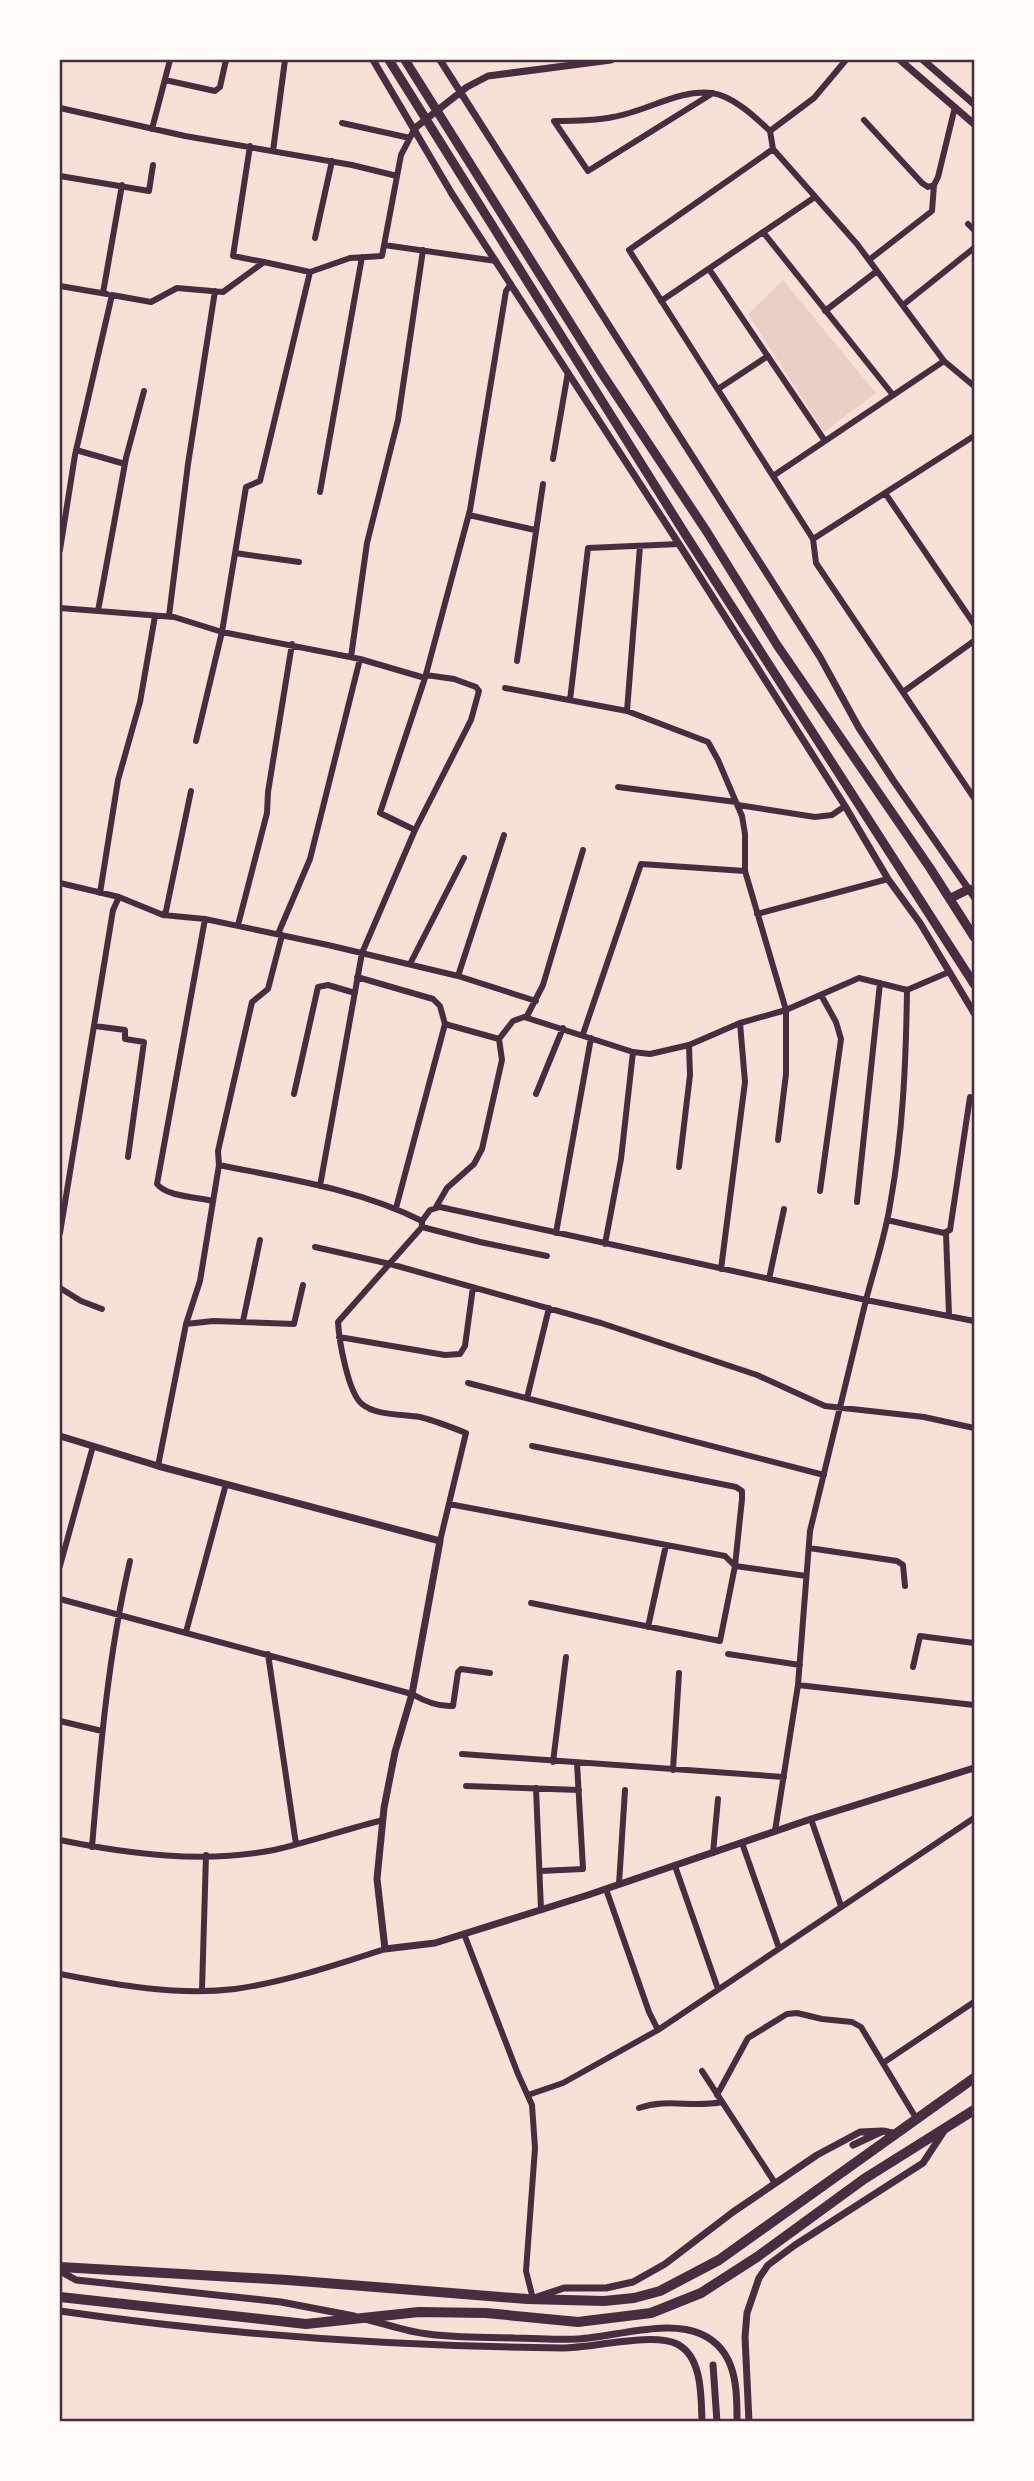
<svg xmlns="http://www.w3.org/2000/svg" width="1034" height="2481" font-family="'Work Sans',sans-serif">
	<rect width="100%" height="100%" fill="#f7e1d7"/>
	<path fill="#ebcfc5" d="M783 280 876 393 824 432 748 314Z"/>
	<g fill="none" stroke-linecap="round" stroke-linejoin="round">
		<path stroke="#4a2c40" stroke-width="6" d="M165 80 215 91 220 87 226 60
			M713 93 588 171 554 121C573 121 594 121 613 117 646 112 678 89 712 93 733 96 755 117 770 131L773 149 857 244 944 361 974 386
			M60 108 185 136 352 165 397 176
			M864 120 922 183 928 187 934 185 938 177 955 107
			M342 123 410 138
			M152 129 170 60
			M770 131 814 98 846 60
			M250 146 233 256 264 262
			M773 149 629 250 813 539 816 563 974 798
			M273 151 285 60
			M60 176 149 191 153 165
			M968 224 974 230
			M763 232 893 395
			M315 238 332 161
			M384 245 496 261
			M869 260 932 211 934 185
			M709 269 825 441
			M60 286 107 294
			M103 293 122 185
			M661 301 815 197
			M903 305 974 248
			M825 311 877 271
			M718 389 768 356
			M76 450 125 464
			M553 459 568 372
			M773 476 944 361
			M320 492 362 257
			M885 493 974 624
			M469 515 535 530
			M813 539 974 436
			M60 550 75 455 112 295 151 302 177 288 223 292 264 262 310 272 350 258 382 256 401 155 415 128
			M235 553 299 562
			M60 608 174 617 222 632 360 659 425 678
			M98 611 126 458 144 391
			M169 616 188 464 215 291
			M351 657 367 543 398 420 423 250
			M517 661 543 484
			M505 688 627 711 708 742 718 760 742 816 745 834V871L786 1010V1074L778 1140
			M903 692 974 641
			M570 700 588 548 679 544
			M627 711 640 546
			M196 741 222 632 246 487 260 481 310 272
			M618 787 736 802
			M738 805 815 817 832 815 845 806
			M415 830 471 720 479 691 476 687 454 679 426 675
			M60 883 119 897 163 915 205 919 328 945 458 976 536 1001
			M100 893 118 780 140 702 155 616
			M757 914 888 879
			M163 915 166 911 191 791
			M205 919 157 1184C167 1197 198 1197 213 1201
			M238 925 267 813 268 792 292 644
			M278 934 310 859 360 659
			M410 964 464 858
			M458 976 504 835
			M357 977 433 999 440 1006 445 1024 396 1208
			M524 1017 633 1052 650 1054 689 1045 740 1023 786 1010 859 978 907 990 949 972
			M445 1024 499 1039 513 1021 527 1016 543 985 583 850
			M95 1026 125 1030V1039L144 1042 128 1157
			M583 1034 641 864 745 871
			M294 1094 318 987 328 985 355 993
			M536 1094 563 1028
			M219 1165 218 1151 252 1002 268 989 282 935
			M679 1167 690 1075 689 1045
			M320 1186 362 953 415 830 380 813 425 678 470 510 506 291 511 284
			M820 1191 841 1039 836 1022 821 995
			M857 1202 880 983
			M436 1207 447 1188 474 1164 482 1149 502 1060 499 1039
			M887 1220 944 1233 950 1230 970 1097
			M422 1221V1227L338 1322C339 1340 348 1393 362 1404 376 1416 403 1414 420 1417 436 1421 451 1427 466 1433L440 1541
			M422 1227 480 1242 547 1256
			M60 1233 113 910 119 897
			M556 1233 591 1038
			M946 1233 949 1315
			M605 1244 621 1159 633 1052
			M315 1247 390 1264 601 1323 757 1375 825 1406 924 1417 974 1428
			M721 1269 745 1082 740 1023
			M769 1279 784 1209
			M60 1288 81 1301 102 1309
			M243 1321 260 1240
			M186 1324 213 1321 294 1324 303 1285
			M339 1337 445 1355 460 1354 465 1346 473 1287
			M468 1383 824 1475
			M527 1398 549 1308
			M158 1466 186 1324 200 1281 219 1165C288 1179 359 1189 422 1221L430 1210 440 1207 866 1300C874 1269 885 1237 890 1205 903 1134 906 1062 907 990
			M449 1504 725 1556 735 1566 806 1576
			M809 1548 897 1561 903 1565 905 1586
			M60 1566 93 1446
			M60 1599 412 1694C424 1701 439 1707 453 1706L458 1672 461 1669 490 1673
			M531 1603 720 1641 735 1566 742 1499V1491L736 1487 532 1446
			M648 1627 666 1545
			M186 1632 226 1484
			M268 1654 296 1844
			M728 1654 800 1665
			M913 1667 920 1636 974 1643
			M798 1685 974 1705
			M60 1721 102 1731
			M462 1754 784 1777
			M553 1762 566 1657
			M673 1770 679 1673
			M466 1786 579 1790
			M536 1788 541 1910
			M811 1819 841 1906
			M775 1831 798 1685 810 1531 866 1300 974 1321
			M60 1840C128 1854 204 1864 274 1850 310 1842 346 1829 383 1820
			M742 1843 779 1948
			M92 1847C100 1751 108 1655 130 1561
			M713 1853 718 1799
			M675 1866 718 1989
			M540 1871 583 1869 577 1763
			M619 1884 625 1790
			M606 1889 649 2012 658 2030
			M464 1934 518 2074 532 2105 535 2148 526 2271 533 2299
			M60 1974C117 1985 176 1996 235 1989 285 1982 336 1965 385 1949
			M202 1990 206 1855
			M883 2063 974 2002
			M702 2071 775 2183
			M528 2095 563 2083 658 2030 974 1818
			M717 2095 748 2038 787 2014 797 2013 822 2019 852 2022 861 2027 916 2118
			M639 2108C668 2098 692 2108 722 2102"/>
		<path stroke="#4a2c40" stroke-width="7" d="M373 60 452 194 679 544 845 806 888 879 920 923 974 1013
			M440 60 820 657 859 728 893 780 974 897
			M900 60 974 124
			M923 60 974 104
			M415 128 467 87 488 76 611 60
			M60 1436 158 1466 440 1541 412 1694 395 1752 384 1808 377 1879 385 1949 435 1943 588 1895 811 1819 974 1768
			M853 2145 883 2131 897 2134
			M60 2271 76 2280 281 2302 354 2316
			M537 2297 564 2288H606L633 2282 665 2264 733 2212 817 2155 860 2132 883 2131
			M60 2311C226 2335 393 2346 562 2348 592 2348 652 2332 677 2344 703 2357 701 2398 702 2422
			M365 2319C386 2324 407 2332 428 2334 456 2338 485 2337 514 2338 535 2338 557 2340 578 2339 614 2337 667 2319 701 2334 737 2350 737 2388 737 2422
			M713 2365 717 2422
			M749 2422 745 2337 747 2313 759 2278 768 2265 795 2245 923 2163 946 2128"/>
		<path stroke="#4a2c40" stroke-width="9" d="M389 60 687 537 974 984
			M405 60 601 372 707 532 777 645 930 868 974 937
			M951 898 969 889"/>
		<path stroke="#4a2c40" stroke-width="10" d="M60 2267 287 2280 527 2299 604 2301 634 2298 660 2291 719 2260 974 2078
			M60 2297 306 2324 419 2312 486 2313 578 2322 651 2313 701 2293 757 2257 864 2179 974 2110"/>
	</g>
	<rect width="1034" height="2481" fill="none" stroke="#fffaf5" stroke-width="122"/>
	<rect x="61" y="61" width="912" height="2359" fill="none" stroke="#4a2c40" stroke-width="2.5"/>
</svg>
